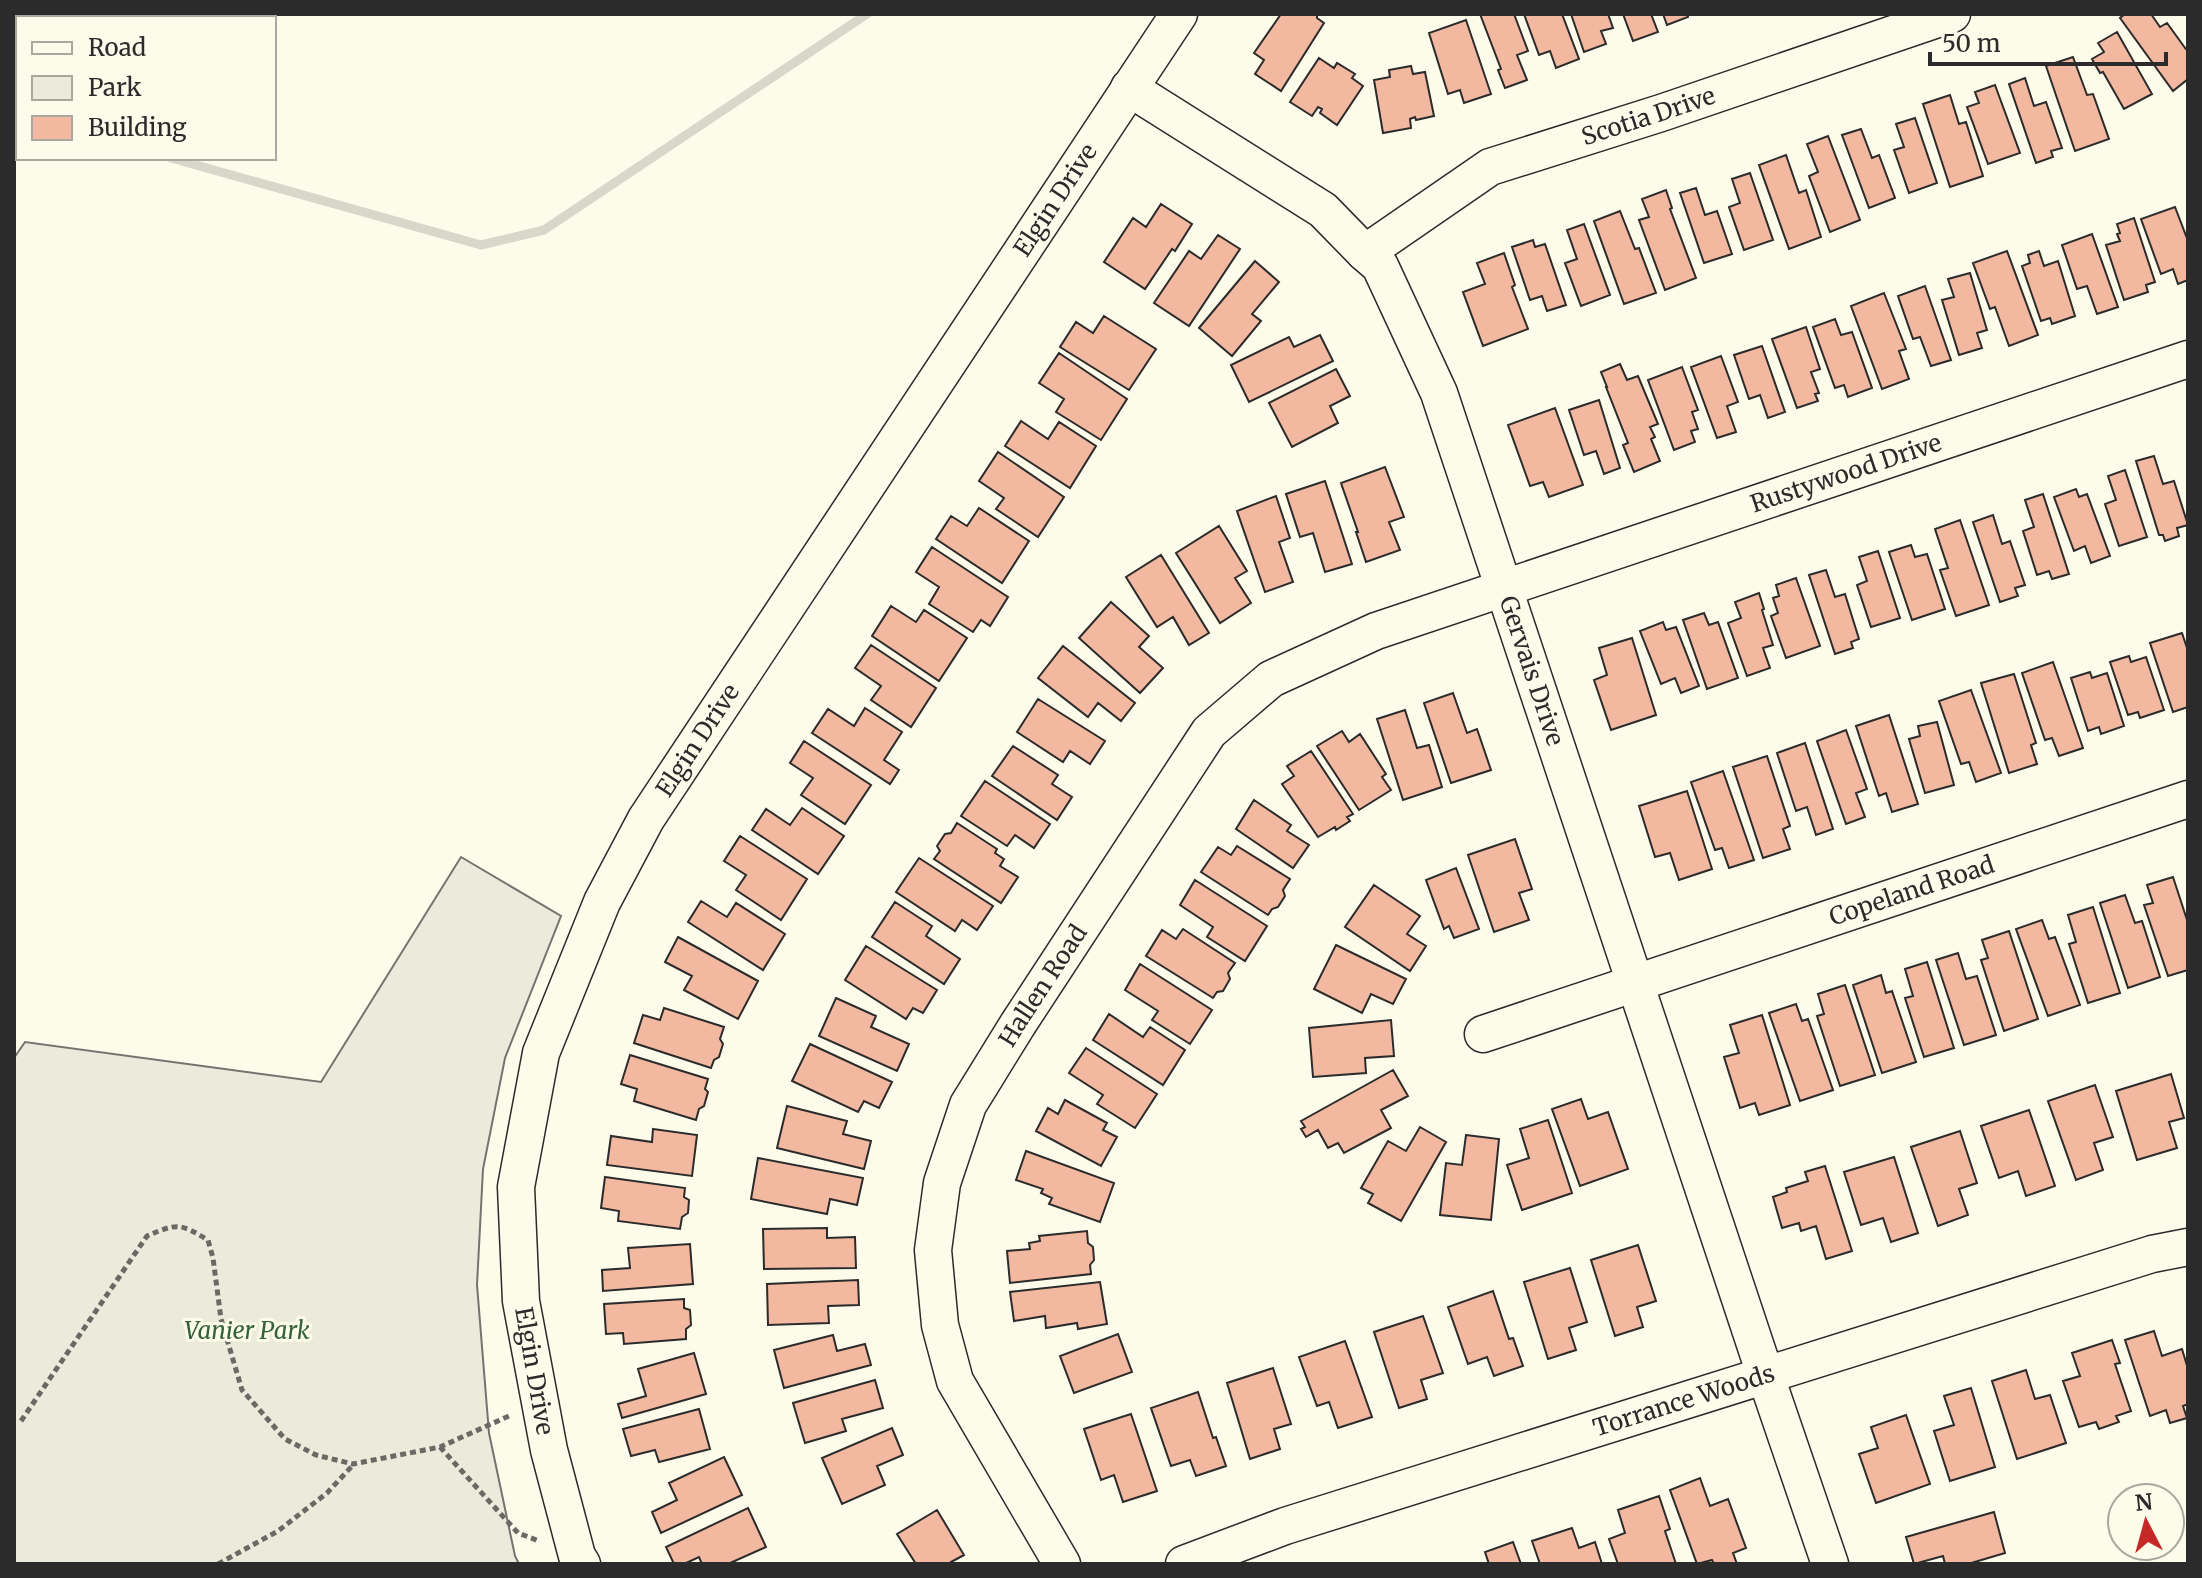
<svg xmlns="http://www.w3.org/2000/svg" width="2202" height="1578" font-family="Merriweather,serif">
	<rect width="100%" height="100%" fill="#fdfbea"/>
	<path fill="#ecebdb" stroke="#74746e" stroke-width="2" d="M461 857 561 916 505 1058 483 1169 477 1285 489 1433 515 1556 519 1564H14V1058L25 1042 321 1082Z"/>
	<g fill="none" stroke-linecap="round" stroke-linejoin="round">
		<path stroke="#d8d7c9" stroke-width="9" d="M14 114 18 115
			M171 158 481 245 544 230 867 14"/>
	</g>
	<path fill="#f2b8a0" stroke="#2b2b2b" stroke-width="2" d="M1281 14H1317V18L1324 23 1281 91 1255 74 1264 60 1254 53Z
		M1480 14H1514L1528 51 1517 55 1527 80 1505 88 1498 70 1501 69Z
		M1524 14H1562L1579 59 1556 68 1550 51 1539 55Z
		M1571 14H1608L1613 28 1601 31 1606 44 1584 52Z
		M1623 14H1651L1658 32 1633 41Z
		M1663 14H1687L1688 17 1667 25Z
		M2125 14H2151L2160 27 2167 23 2188 52V79L2173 91 2120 18Z
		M1466 20 1491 94 1464 103 1460 90 1448 94 1429 33Z
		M2117 32 2152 94 2124 109 2103 72 2100 73 2092 59 2104 52 2098 43Z
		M2073 57 2087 95 2093 94 2109 139 2075 151 2046 66Z
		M1319 58 1334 68 1337 63 1355 74 1352 78 1363 86 1337 125 1320 113 1322 109 1318 107 1312 116 1290 102Z
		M1411 66 1413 74 1425 72 1434 116 1416 120 1415 117 1410 119 1411 128 1383 133 1374 80 1390 77 1389 70Z
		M2025 78 2034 106 2046 102 2062 148 2051 151 2053 157 2036 163 2009 84Z
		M1995 85 2020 153 1988 164 1967 107 1979 103 1975 92Z
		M1950 95 1959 124 1966 122 1983 176 1950 187 1923 104Z
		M1915 118 1937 183 1909 193 1894 150 1904 147 1896 124Z
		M1861 129 1872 158 1879 155 1895 198 1869 208 1842 135Z
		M1828 136 1860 220 1830 232 1809 176 1818 172 1807 144Z
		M1786 155 1799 193 1806 190 1821 237 1789 249 1759 165Z
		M1750 173 1773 240 1744 250 1729 207 1740 203 1732 179Z
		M1696 188 1705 215 1717 211 1732 254 1704 263 1680 193Z
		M1666 190 1672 208 1670 209 1696 278 1665 290 1639 220 1649 217 1642 199Z
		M1161 204 1192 224 1175 251 1172 249 1145 289 1104 262 1133 218 1146 227Z
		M2175 207 2188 241V280L2178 284 2173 269 2161 274 2141 219Z
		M1620 211 1635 249 1639 248 1656 293 1624 304 1594 221Z
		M2134 218 2155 282 2146 285 2148 292 2124 300 2106 245 2120 241 2117 234 2120 233 2117 224Z
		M1584 224 1610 295 1581 306 1565 263 1577 259 1567 230Z
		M2092 234 2118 307 2097 314 2087 286 2077 289 2062 245Z
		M1218 235 1240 249 1189 326 1154 303 1189 251 1201 259Z
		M1533 240 1535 247 1545 244 1566 305 1547 311 1542 296 1530 300 1512 247Z
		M2007 251 2038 335 2009 346 1995 307 1990 309 1973 263Z
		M2039 251 2044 266 2058 261 2075 316 2052 324 2050 318 2041 321 2022 266 2030 263 2028 255Z
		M1504 253 1515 285 1512 287 1528 329 1483 346 1463 292 1485 284 1477 263Z
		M1255 261 1279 282 1252 314 1261 321 1232 356 1199 328Z
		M1970 273 1987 330 1977 333 1982 348 1959 355 1942 300 1954 297 1948 279Z
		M1925 286 1951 360 1931 366 1920 337 1913 339 1898 296Z
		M1884 293 1906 349 1899 351 1909 379 1882 389 1851 306Z
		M1104 316 1156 349 1129 390 1060 347 1076 322 1093 333Z
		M1835 319 1841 335 1852 332 1872 388 1848 397 1844 385 1835 388 1813 327Z
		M1806 327 1820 369 1811 372 1819 393 1815 394 1818 401 1797 408 1772 339Z
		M1320 335 1333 361 1249 402 1231 365 1289 337 1294 347Z
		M1762 346 1785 412 1768 418 1760 395 1749 399 1734 355Z
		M1059 353 1127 399 1101 440 1056 412 1064 399 1039 383Z
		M1721 356 1738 402 1727 406 1736 432 1717 438 1691 367Z
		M1620 364 1627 380 1638 376 1658 424 1650 427 1655 437 1651 439 1660 461 1634 472 1623 445 1628 443 1606 387H1607L1601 372Z
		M1682 367 1698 410 1692 412 1698 429 1691 431 1695 442 1674 450 1648 380Z
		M1336 369 1350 396 1330 406 1338 423 1292 447 1269 403Z
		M1599 400 1620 468 1604 474 1596 451 1584 455 1569 410Z
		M1555 408 1583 485 1549 497 1543 482 1530 486 1508 425Z
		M1021 421 1048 439 1059 422 1096 446 1070 488 1005 446Z
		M998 452 1064 497 1038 537 996 509 1004 498 979 481Z
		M2154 456 2163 484 2174 481 2188 525 2177 528 2179 536 2165 541 2163 535H2159L2136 461Z
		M1385 467 1404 517 1389 522 1400 550 1366 562 1356 532H1358L1341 483Z
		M2125 470 2147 537 2119 546 2105 504 2116 500 2108 476Z
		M1325 481 1352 564 1325 572 1313 533 1300 537 1286 494Z
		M2076 489 2079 497 2087 494 2110 556 2091 563 2085 546 2074 551 2054 497Z
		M2043 494 2069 574 2052 579 2049 571 2037 575 2023 531 2034 527 2025 500Z
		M1276 496 1290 538 1279 542 1293 582 1265 592 1237 511Z
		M979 508 1029 541 1002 583 936 539 951 516 967 526Z
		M1993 515 2002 544 2010 541 2025 585 2015 588 2018 596 2000 602 1973 522Z
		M1960 520 1989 605 1956 616 1940 570 1948 568 1935 529Z
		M1219 526 1247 571 1235 578 1251 603 1220 623 1176 553Z
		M1911 545 1915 557 1927 554 1945 609 1912 620 1889 552Z
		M932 547 1008 597 990 626 981 620 973 632 929 604 939 587 916 572Z
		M1878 551 1900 618 1871 627 1857 585 1867 581 1859 557Z
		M1161 555 1209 633 1189 645 1173 617 1157 627 1126 577Z
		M1826 570 1835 597 1845 594 1859 639 1851 642 1853 648 1835 654 1809 575Z
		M1796 578 1820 646 1786 658 1771 616 1778 613 1773 598 1779 596 1776 585Z
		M1759 593 1764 609 1762 610 1773 645 1763 648 1770 668 1747 676 1728 623 1741 618 1735 602Z
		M1111 602 1149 636 1139 647 1163 668 1140 693 1079 638Z
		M891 606 916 622 924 610 967 638 939 681 872 636Z
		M1704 613 1709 625 1718 622 1738 678 1707 689 1683 620Z
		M1663 622 1666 630 1676 627 1699 686 1681 693 1675 678 1661 684 1640 631Z
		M2182 633 2188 651V707L2173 712 2150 643Z
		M1632 638 1656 715 1611 730 1594 680 1607 675 1599 648Z
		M871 645 936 688 911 727 871 700 881 686 855 668Z
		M1063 646 1135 703 1121 721 1098 703 1088 717 1038 678Z
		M2129 656 2131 662 2146 657 2164 710 2140 718 2138 712 2128 715 2110 662Z
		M2053 662 2083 748 2059 756 2052 738 2045 740 2022 673Z
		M2090 672 2092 678 2107 673 2124 726 2101 734 2099 727 2088 731 2071 678Z
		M2014 674 2036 743 2031 745 2037 764 2009 773 1981 683Z
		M1971 690 2001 773 1976 782 1969 762 1961 764 1939 701Z
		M1453 693 1467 733 1477 729 1491 770 1451 783 1424 703Z
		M1038 699 1105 741 1090 764 1070 751 1063 762 1017 732Z
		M865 708 902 732 884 760 899 770 890 784 812 733 828 709 854 726Z
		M1405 710 1417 748 1429 745 1442 787 1403 800 1377 719Z
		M1889 715 1918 804 1892 812 1886 793 1879 796 1856 726Z
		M1937 722 1954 785 1925 793 1909 739 1920 736 1918 726Z
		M1846 730 1867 789 1856 793 1865 817 1846 824 1817 741Z
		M1342 731 1349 742 1360 734 1386 774 1382 777 1391 790 1359 810 1317 746Z
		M804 741 871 785 845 824 801 795 813 778 790 763Z
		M1805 743 1833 829 1816 835 1807 807 1796 811 1777 753Z
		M1013 746 1058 775 1052 784 1072 797 1057 820 992 776Z
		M1311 751 1353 814 1347 817 1350 821 1336 830 1335 827 1318 837 1282 784 1294 776 1287 766Z
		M1767 756 1790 826 1783 829 1790 849 1763 858 1733 767Z
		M1723 771 1754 860 1729 868 1722 848 1715 850 1691 782Z
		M985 781 1050 824 1034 848 1015 835 1007 846 961 816Z
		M1687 791 1712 869 1679 880 1670 853 1655 857 1639 806Z
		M1254 800 1291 825 1287 831 1309 845 1293 868 1236 829Z
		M802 808 844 836 818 874 752 830 766 809 790 825Z
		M957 823 997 849 995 853 1004 859 1000 866 1018 877 1001 903 934 859 940 851 937 846 945 834 951 833Z
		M740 836 807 879 781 920 736 890 746 875 724 861Z
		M1515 839 1532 889 1519 893 1529 920 1494 932 1468 855Z
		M1237 846 1290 879 1283 890 1285 896 1278 907 1272 909 1268 915 1201 872 1218 847 1231 855Z
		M919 858 993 906 977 930 962 920 955 931 896 892Z
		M1456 868 1479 929 1454 938 1449 926 1444 929 1426 880Z
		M2173 877 2188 923V970L2168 976 2144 905 2153 903 2147 885Z
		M1195 880 1267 926 1245 961 1207 937 1213 927 1180 905Z
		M1374 885 1420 916 1407 934 1426 946 1410 971 1345 927Z
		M2125 895 2135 923 2142 921 2160 977 2128 988 2100 903Z
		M701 901 727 917 736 903 785 934 763 970 688 922Z
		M895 902 932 926 926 936 960 959 944 984 872 937Z
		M2093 907 2120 993 2088 1003 2069 944 2076 942 2068 915Z
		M2042 920 2049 939 2055 937 2080 1005 2048 1016 2016 929Z
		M1183 929 1235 963 1228 973 1230 979 1223 991 1217 992 1213 998 1146 956 1162 930 1176 939Z
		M2009 931 2038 1019 2004 1031 1981 960 1988 958 1982 940Z
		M678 937 758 981 738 1019 684 990 692 976 665 962Z
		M1336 945 1406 979 1393 1004 1371 994 1362 1013 1314 989Z
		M866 946 937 990 923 1013 913 1008 906 1019 845 980Z
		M1958 953 1966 979 1977 976 1996 1035 1964 1045 1936 960Z
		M1927 962 1954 1048 1924 1057 1905 998 1913 996 1905 969Z
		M1140 964 1212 1010 1190 1044 1152 1020 1158 1011 1125 990Z
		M1881 975 1886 993 1892 991 1916 1062 1882 1073 1853 985Z
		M1845 985 1875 1075 1840 1086 1817 1016 1824 1014 1818 994Z
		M836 998 876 1016 871 1027 909 1044 897 1071 819 1036Z
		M1796 1004 1802 1021 1808 1019 1833 1090 1800 1101 1769 1013Z
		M664 1008 724 1027 720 1039 723 1044 719 1057 714 1060 711 1068 634 1043 643 1015 660 1020Z
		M1109 1014 1143 1037 1150 1027 1185 1050 1163 1085 1093 1040Z
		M1762 1015 1790 1105 1759 1115 1755 1103 1740 1108 1724 1057 1739 1053 1730 1025Z
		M1391 1020 1394 1056 1365 1058 1366 1073 1313 1077 1309 1028Z
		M810 1044 892 1082 879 1108 864 1101 858 1112 792 1081Z
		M1086 1048 1157 1094 1135 1128 1097 1104 1103 1095 1069 1073Z
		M630 1055 708 1079 705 1089 708 1092 704 1106 699 1109 696 1120 634 1101 637 1089 621 1084Z
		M1393 1070 1408 1096 1381 1110 1391 1128 1344 1153 1338 1143 1328 1148 1318 1130 1306 1137 1301 1129 1305 1127 1301 1121Z
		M2171 1074 2184 1118 2169 1122 2177 1148 2137 1160 2116 1091Z
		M2095 1085 2113 1137 2094 1143 2103 1170 2076 1180 2048 1101Z
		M1581 1099 1588 1119 1608 1112 1628 1169 1580 1186 1552 1109Z
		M1065 1100 1107 1123 1103 1130 1117 1137 1101 1166 1036 1131 1048 1108 1058 1114Z
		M787 1106 847 1121 843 1134 871 1141 864 1169 777 1148Z
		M2029 1110 2055 1186 2026 1196 2018 1171 1999 1178 1981 1126Z
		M1548 1120 1572 1193 1522 1210 1507 1165 1529 1158 1520 1129Z
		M1420 1127 1446 1142 1401 1221 1368 1203 1373 1194 1361 1188 1388 1141 1406 1151Z
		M653 1129 697 1135 692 1176 607 1165 611 1136 652 1142Z
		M1960 1131 1977 1183 1959 1189 1968 1215 1938 1226 1911 1147Z
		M1466 1135 1499 1139 1491 1220 1440 1215 1446 1163 1462 1165Z
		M1026 1151 1114 1183 1100 1222 1049 1204 1052 1198 1041 1193 1043 1189 1016 1180Z
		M1894 1157 1918 1233 1891 1242 1883 1218 1861 1225 1844 1172Z
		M758 1158 863 1178 857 1205 830 1199 827 1214 751 1199Z
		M1825 1166 1852 1251 1826 1259 1816 1226 1801 1231 1799 1223 1782 1228 1773 1197 1787 1192 1786 1188 1808 1181 1805 1172Z
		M605 1177 685 1188 684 1197 689 1200 688 1213 682 1217 680 1229 618 1221 619 1211 601 1208Z
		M827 1228V1238L855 1237 856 1268 764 1269 763 1229Z
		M1087 1231 1088 1243 1093 1247 1094 1260 1090 1265 1091 1274 1010 1283 1007 1251 1030 1249 1029 1243 1040 1241 1039 1236Z
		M690 1244 693 1284 603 1291 602 1270 630 1268 628 1248Z
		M1638 1245 1656 1301 1637 1307 1643 1327 1615 1336 1591 1260Z
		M1570 1268 1587 1322 1569 1328 1576 1350 1548 1359 1524 1282Z
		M858 1280 859 1305 828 1306 829 1323 768 1325 767 1284Z
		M1100 1282 1107 1324 1078 1329 1077 1323 1046 1328 1045 1316 1014 1321 1010 1292Z
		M1493 1291 1509 1339 1513 1338 1523 1366 1494 1376 1487 1357 1468 1364 1448 1307Z
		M684 1299V1308L690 1310 691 1325 686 1329V1339L624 1344 623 1333 606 1334 604 1304Z
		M1423 1316 1443 1373 1421 1380 1427 1399 1399 1408 1374 1332Z
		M2154 1331 2162 1356 2182 1349 2188 1369V1404L2183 1406 2187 1418 2170 1423 2166 1410 2150 1416 2125 1340Z
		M1118 1334 1132 1372 1074 1393 1060 1356Z
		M833 1335 837 1351 865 1344 871 1365 784 1388 774 1350Z
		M2112 1340 2120 1363 2115 1364 2131 1411 2116 1416 2119 1422 2099 1429 2096 1422 2079 1427 2063 1381 2080 1376 2072 1353Z
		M1345 1341 1372 1417 1338 1428 1329 1402 1317 1406 1299 1357Z
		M694 1353 706 1394 622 1418 618 1404 646 1396 638 1369Z
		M1273 1368 1291 1424 1274 1429 1280 1449 1250 1459 1227 1383Z
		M2026 1370 2035 1399 2050 1395 2066 1443 2017 1459 1992 1381Z
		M875 1380 883 1408 842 1419 846 1431 805 1443 793 1403Z
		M1971 1388 1995 1467 1950 1481 1934 1431 1954 1425 1944 1396Z
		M1198 1392 1213 1438 1216 1437 1226 1466 1196 1476 1190 1460 1171 1466 1151 1408Z
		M699 1409 710 1449 659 1462 655 1450 631 1456 623 1429Z
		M1131 1414 1157 1491 1123 1502 1114 1475 1101 1480 1084 1429Z
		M1906 1415 1930 1484 1876 1503 1859 1454 1878 1448 1871 1427Z
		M892 1428 903 1455 877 1466 885 1485 842 1504 822 1458Z
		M724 1457 742 1495 661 1533 652 1512 677 1500 669 1483Z
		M1700 1478 1710 1506 1728 1499 1746 1548 1733 1553 1737 1564H1714L1712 1560 1697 1564 1670 1490Z
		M1659 1496 1670 1529 1665 1531 1676 1564H1618L1609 1539 1625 1533 1618 1510Z
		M748 1508 766 1547 728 1564H702L699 1557 684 1564H674L666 1547Z
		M937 1510 964 1555 951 1562 952 1564H916L897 1534Z
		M1994 1512 2005 1553 1968 1564H1945L1943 1556 1914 1564 1906 1537Z
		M1572 1528 1579 1548 1595 1542 1602 1564H1540L1532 1541Z
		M1513 1542 1521 1564H1489L1485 1552Z"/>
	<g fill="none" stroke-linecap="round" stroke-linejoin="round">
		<defs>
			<g id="minor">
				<path id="s1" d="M1129 88 1323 210 1365 253 1380 266 1439 393 1765 1374 1830 1564"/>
				<path id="s2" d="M1365 253 1490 167 1661 113 1952 14"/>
				<path id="s3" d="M1483 1034 2188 799"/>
				<path id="s4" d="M582 1564 577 1556 549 1450 521 1301 516 1187 541 1053 602 902 646 819 1179 14"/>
				<path id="s5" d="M1062 1564 955 1381 940 1325 933 1250 942 1183 968 1105 1018 1024 1209 732 1271 679 1376 631 2188 359"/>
				<path id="s6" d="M1184 1564 1285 1526 2152 1254 2188 1247"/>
			</g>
		</defs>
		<use href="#minor" stroke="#2b2b2b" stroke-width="39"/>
		<path stroke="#6a6964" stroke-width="5" stroke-dasharray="6 4" stroke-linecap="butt" d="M21 1421 147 1236C177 1223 180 1223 208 1240L213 1258 221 1319 242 1390 285 1439 316 1455 353 1464 440 1447 509 1416
			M440 1447 518 1533 539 1541
			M218 1564 278 1531 327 1493 353 1465"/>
		<use href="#minor" stroke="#fdfbea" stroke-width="36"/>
	</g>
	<g text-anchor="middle" stroke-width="6" stroke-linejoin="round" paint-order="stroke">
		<g font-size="24" fill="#2b2b2b" stroke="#fdfbea">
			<text dy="8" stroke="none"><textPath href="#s2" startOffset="318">Scotia Drive</textPath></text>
			<text dy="8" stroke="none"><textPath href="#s4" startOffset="1520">Elgin Drive</textPath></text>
			<text dy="8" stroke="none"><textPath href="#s5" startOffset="1632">Rustywood Drive</textPath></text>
			<text dy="8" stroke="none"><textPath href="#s1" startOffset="742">Gervais Drive</textPath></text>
			<text dy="8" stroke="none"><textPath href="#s4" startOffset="872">Elgin Drive</textPath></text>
			<text dy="8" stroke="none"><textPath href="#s3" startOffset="452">Copeland Road</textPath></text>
			<text dy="8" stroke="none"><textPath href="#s5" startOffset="636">Hallen Road</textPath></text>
			<text transform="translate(534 1371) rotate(80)" y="8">Elgin Drive</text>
			<text dy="8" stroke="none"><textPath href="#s6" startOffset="526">Torrance Woods</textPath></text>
		</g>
		<g font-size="24" font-style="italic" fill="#34623c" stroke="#fdfbea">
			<text x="247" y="1339">Vanier Park</text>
		</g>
	</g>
	<rect width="2202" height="1578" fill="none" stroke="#2b2b2b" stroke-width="32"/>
	<rect x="16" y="16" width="260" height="144" fill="#fdfbea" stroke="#a9a89e" stroke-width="2"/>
	<rect x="32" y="42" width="40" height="12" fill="#fdfbea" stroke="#a9a89e" stroke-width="2"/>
	<text x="88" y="56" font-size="24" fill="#2b2b2b">Road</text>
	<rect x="32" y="76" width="40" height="24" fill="#ecebdb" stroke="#a9a89e" stroke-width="2"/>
	<text x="88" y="96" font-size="24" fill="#2b2b2b">Park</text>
	<rect x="32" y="116" width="40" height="24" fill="#f2b8a0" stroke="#a9a89e" stroke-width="2"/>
	<text x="88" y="136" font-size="24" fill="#2b2b2b">Building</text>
	<g transform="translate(2146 1522) rotate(354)"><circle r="38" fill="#fdfbea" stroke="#a9a89e" stroke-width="2"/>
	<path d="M0-6L14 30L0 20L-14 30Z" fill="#c62828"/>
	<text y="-12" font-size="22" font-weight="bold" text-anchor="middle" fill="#2b2b2b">N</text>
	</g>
	<path d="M1930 52v12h236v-12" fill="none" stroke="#2b2b2b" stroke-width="4"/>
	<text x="1942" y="52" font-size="24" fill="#2b2b2b" stroke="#fdfbea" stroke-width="6" paint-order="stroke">50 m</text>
</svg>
